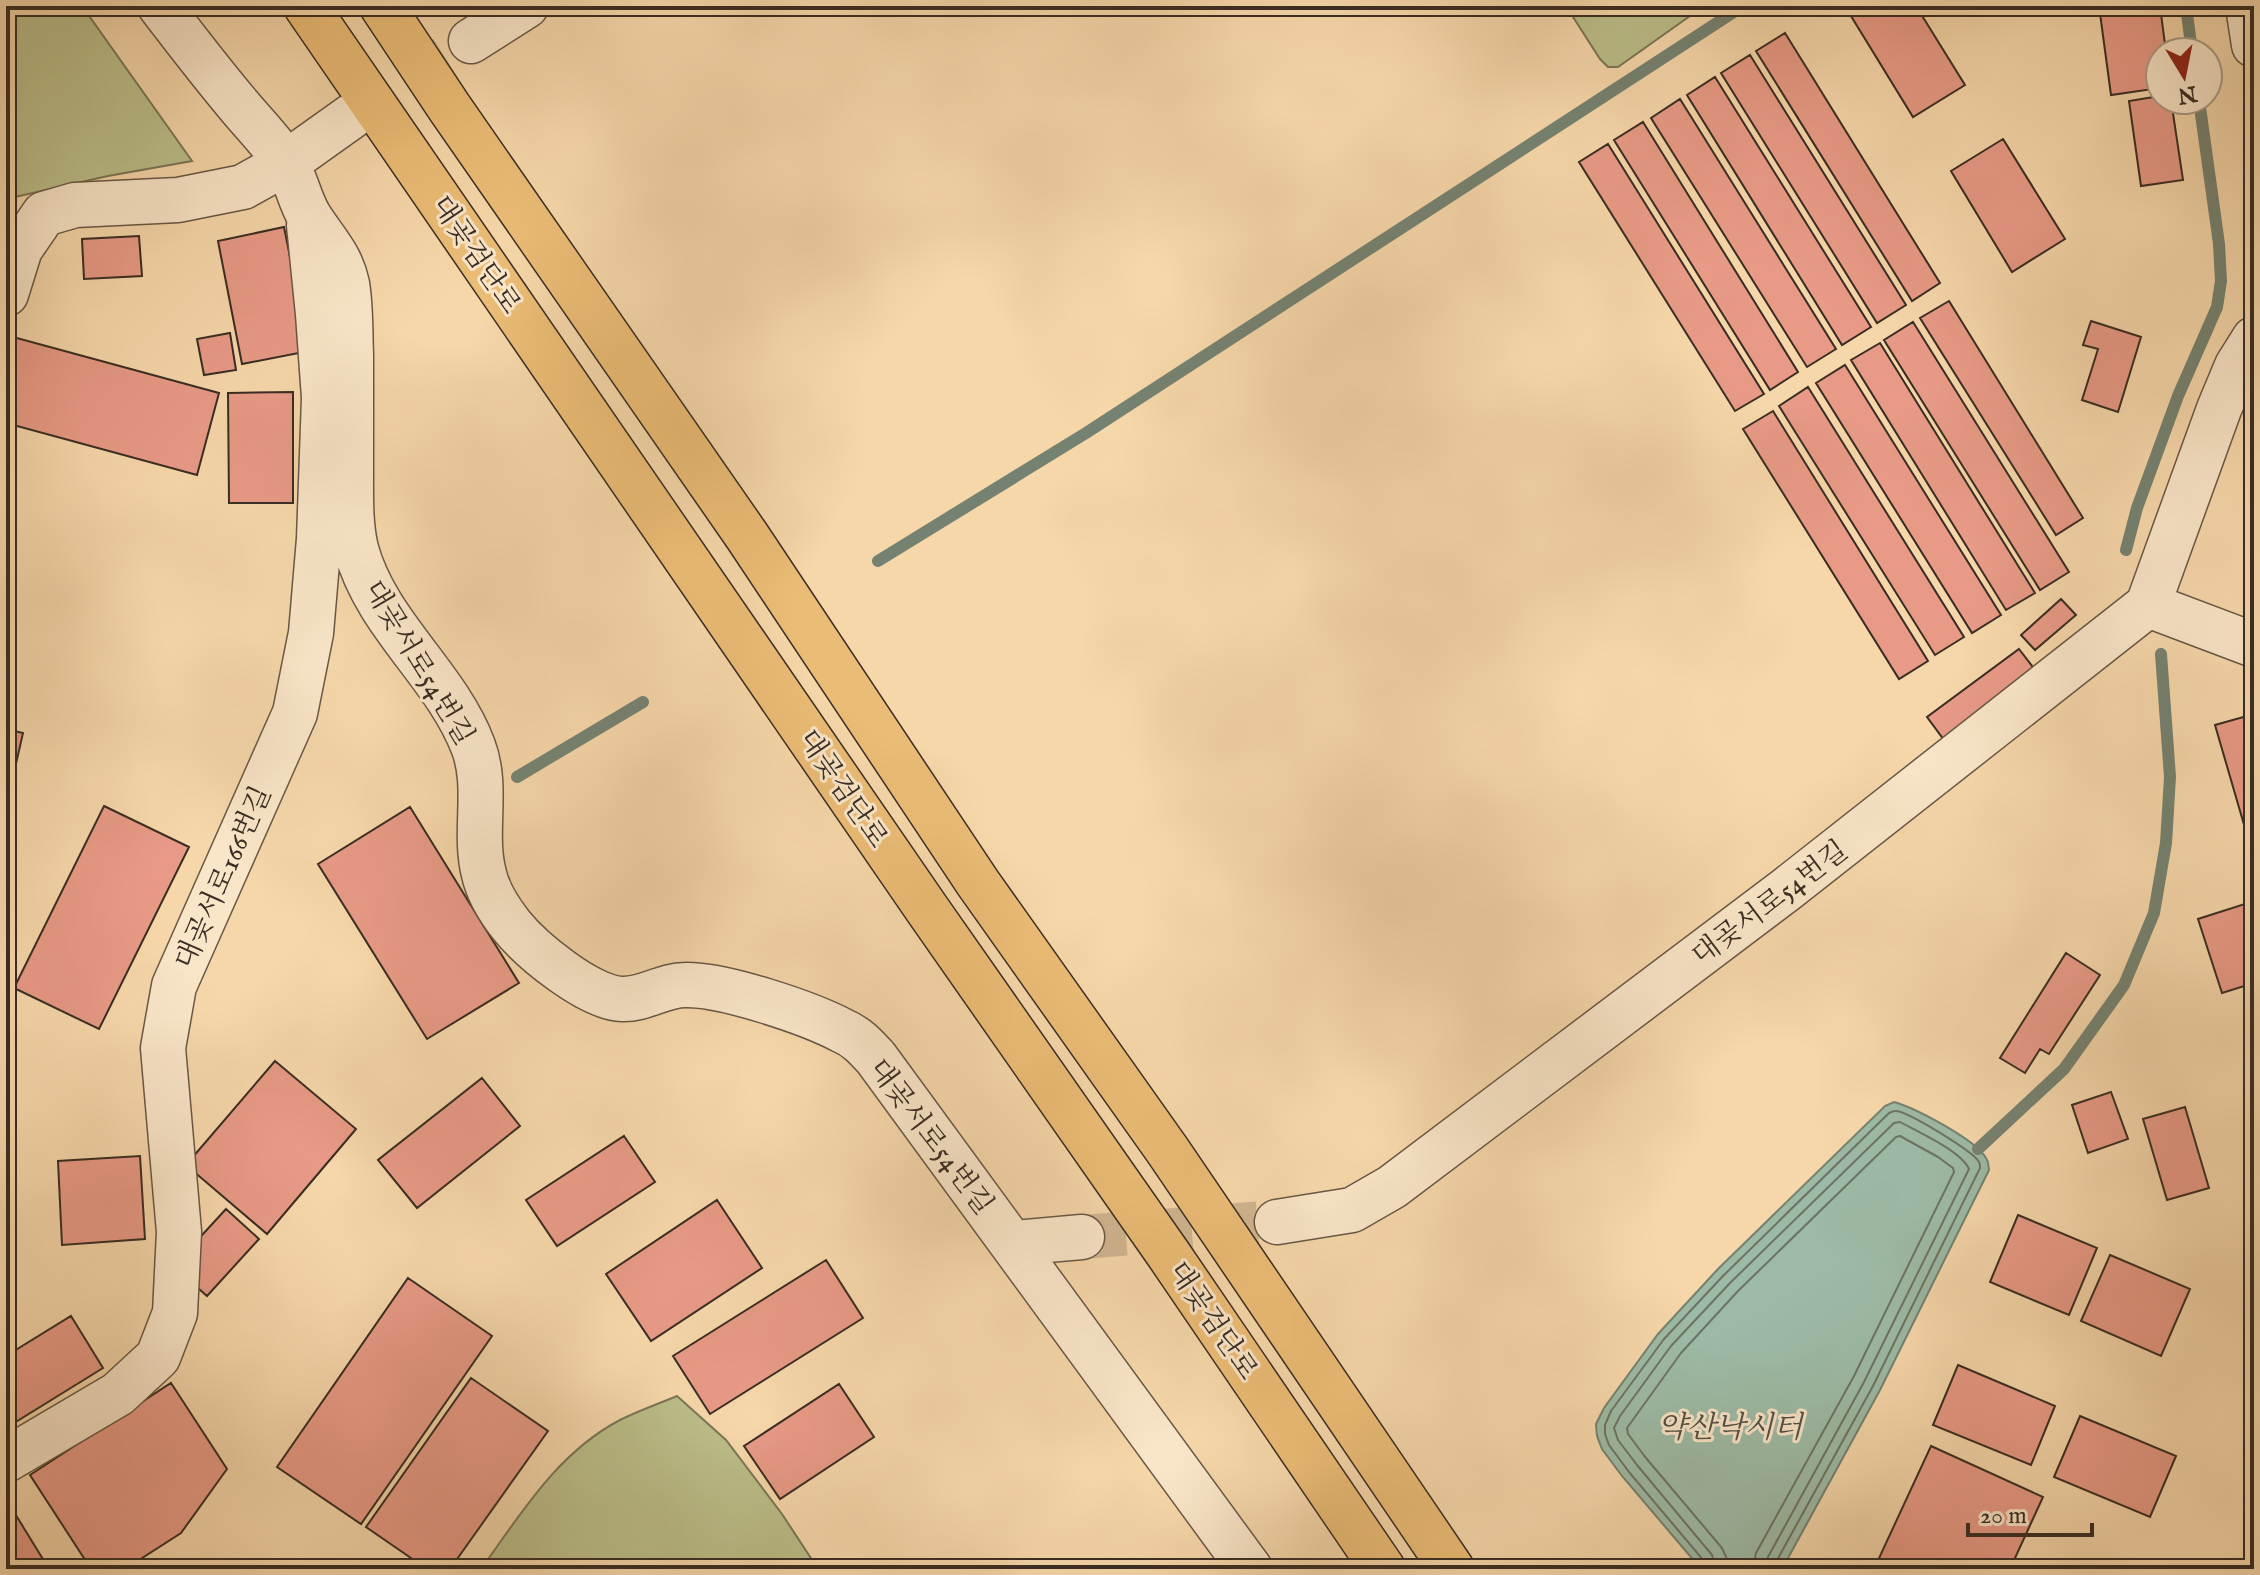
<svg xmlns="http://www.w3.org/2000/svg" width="2260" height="1575" font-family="'IM FELL English','Noto Serif KR',serif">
	<rect width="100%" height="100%" fill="#f6d7aa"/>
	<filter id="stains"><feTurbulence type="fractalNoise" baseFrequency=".0025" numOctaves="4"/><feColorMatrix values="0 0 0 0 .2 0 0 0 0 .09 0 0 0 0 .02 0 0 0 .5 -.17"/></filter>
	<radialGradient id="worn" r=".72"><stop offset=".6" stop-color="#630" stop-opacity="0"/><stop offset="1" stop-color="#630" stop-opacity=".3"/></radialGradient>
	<path fill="#bbbe89" stroke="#7a7656" stroke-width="2" d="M6 6H82L192 161 108 176 6 199Z
		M1566 6H1704L1618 67H1608L1600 59Z
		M677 1396 726 1440 782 1514 818 1569H481C521 1514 557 1453 620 1420 638 1411 658 1404 677 1396Z"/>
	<path fill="#9dbaa5" stroke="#758271" stroke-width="2" d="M1894 1102C1915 1108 1975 1139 1986 1158 1989 1162 1988 1165 1989 1170L1880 1390 1782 1569H1701L1622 1476 1602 1449 1597 1436 1596 1424 1604 1408 1658 1334 1717 1270 1885 1106Z"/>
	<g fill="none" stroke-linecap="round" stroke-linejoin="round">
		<path stroke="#6b7464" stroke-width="2" d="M1706 1569 1704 1561 1629 1472 1609 1445 1605 1434V1425L1611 1411 1664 1339 1723 1276 1889 1113C1891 1112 1893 1111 1895 1111 1906 1110 1974 1152 1979 1162 1980 1164 1980 1166 1980 1168L1873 1386 1776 1562 1775 1569
			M1716 1569 1712 1555 1637 1465 1618 1440 1614 1428 1620 1416 1671 1346 1730 1283 1894 1123 1900 1122C1918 1132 1961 1151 1969 1169L1864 1382 1768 1557 1765 1569
			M1728 1569 1727 1559 1722 1548 1646 1458 1628 1434 1627 1428 1681 1353 1738 1291 1896 1137 1900 1136 1938 1157 1953 1168 1954 1172 1854 1376 1756 1553 1753 1569"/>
		<path stroke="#758271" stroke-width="12" d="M2186 6 2192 52
			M2126 550 2137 508 2178 396 2217 307 2221 281 2219 244 2199 100
			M878 561 1086 433 1743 6
			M517 777 643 702
			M1978 1149 2064 1069 2124 985 2154 913 2166 843 2170 777 2161 654"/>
	</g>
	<path fill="#e89a86" stroke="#392d23" stroke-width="2" d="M1868 6H1916L1965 85 1913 117 1851 16Z
		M2099 6H2160L2166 52H2160V88L2111 95Z
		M1785 33 1940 283 1912 301 1756 51Z
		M1750 55 1906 305 1877 323 1721 73Z
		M1715 77 1871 327 1842 345 1687 95Z
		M2160 96V100H2171L2183 180 2141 186 2129 101Z
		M1680 99 1836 349 1807 367 1651 118Z
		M1643 122 1798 372 1770 390 1614 140Z
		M2003 139 2065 239 2012 272 1951 171Z
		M1608 144 1764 394 1735 411 1579 162Z
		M284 227 309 351 242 364 218 241Z
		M139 236 142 276 84 279 82 239Z
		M1949 301 2083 518 2056 535 1920 318Z
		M2091 321 2141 337 2118 412 2082 400 2098 349 2083 345Z
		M1913 322 2069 572 2040 590 1884 340Z
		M230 333 236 370 204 375 197 339Z
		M13 337 219 393 197 475 6 423V362Z
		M1880 343 2035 593 2006 610 1851 360Z
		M1845 365 2001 615 1972 633 1816 383Z
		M1808 387 1964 637 1935 655 1779 406Z
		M293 392V503H229L228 393Z
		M1773 411 1928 661 1899 679 1743 429Z
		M2061 599 2076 615 2035 650 2021 635Z
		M2019 649 2039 675 1947 744 1927 717Z
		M2254 714V859L2215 725Z
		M6 729 23 733 13 777 6 775Z
		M6 785H15L6 886Z
		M104 806 189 847 99 1029 14 988Z
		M410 807 519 983 427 1039 318 864Z
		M2254 901V983L2222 993 2198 919Z
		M2066 953 2100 975 2049 1054 2040 1049 2025 1073 2000 1058Z
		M275 1061 356 1129 267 1234 186 1165Z
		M482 1078 520 1126 417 1208 378 1160Z
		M2111 1092 2128 1139 2088 1153 2072 1105Z
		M2185 1107 2209 1188 2167 1200 2143 1119Z
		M624 1136 655 1182 557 1246 526 1200Z
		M140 1156 145 1239 62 1245 58 1161Z
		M717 1200 762 1268 651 1341 606 1274Z
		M226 1209 259 1239 207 1296 182 1274 191 1247Z
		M2018 1215 2097 1248 2069 1315 1990 1282Z
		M2110 1255 2190 1289 2161 1356 2081 1321Z
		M826 1260 863 1318 710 1414 673 1356Z
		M408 1278 492 1336 361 1524 277 1467Z
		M71 1316 103 1368 6 1428V1356Z
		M1958 1365 2055 1406 2031 1465 1933 1425Z
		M471 1378 548 1431 450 1569H427L366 1527Z
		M171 1383 227 1469 181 1533 125 1569H91L30 1475Z
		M839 1384 874 1437 780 1499 744 1446Z
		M2080 1416 2176 1456 2150 1517 2054 1477Z
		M1931 1446 2043 1497 2010 1569H1874Z
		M6 1499 49 1569H6Z"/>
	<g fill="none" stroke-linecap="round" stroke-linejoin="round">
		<path stroke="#d0b58f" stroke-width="44" stroke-dasharray="44 22" stroke-linecap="butt" d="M352 116 471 41
			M1082 1237 1277 1222"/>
		<defs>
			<path id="minor" d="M160 6C186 40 212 74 240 107 255 125 273 143 286 163 296 179 299 199 309 216 323 239 341 255 347 284 351 307 350 332 351 355 351 394 351 432 351 470 351 496 350 524 356 549 376 624 446 675 473 746 489 787 473 833 484 874 488 892 500 911 511 925 531 950 589 998 622 999 644 1000 663 985 685 985 723 984 809 1013 843 1031 857 1037 866 1047 876 1058L1250 1569
				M2248 6 2254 45
				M471 41 526 6
				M6 294 20 249 44 214 75 205 178 200 243 187 286 163 352 116
				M2148 605 2219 409 2237 366 2254 339
				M1277 1222 1352 1210 1392 1187 1787 889 2148 605 2254 645
				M1013 1243 1082 1237
				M6 1460 118 1394 158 1357 175 1313 179 1232 163 1048 174 986 295 713 311 633 319 539 324 398 318 314 309 225"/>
			<path id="major" d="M306 6 927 909 1169 1255 1383 1569
				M382 6 449 107 747 536 978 883 1168 1151 1452 1569"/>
		</defs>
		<use href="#minor" stroke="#685845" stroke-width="47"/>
		<use href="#major" stroke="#392d23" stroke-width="47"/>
		<use href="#minor" stroke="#f9e5c8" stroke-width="44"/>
		<use href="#major" stroke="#ebbc75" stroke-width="44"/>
	</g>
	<g text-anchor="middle" stroke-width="6" stroke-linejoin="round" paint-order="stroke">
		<g font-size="28" fill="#392d23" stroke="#f9e5c8">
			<text transform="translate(477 254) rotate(56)" y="10">대곶검단로</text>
			<text transform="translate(420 662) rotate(59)" y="10">대곶서로54번길</text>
			<text transform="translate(844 788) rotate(56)" y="10">대곶검단로</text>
			<text transform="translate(222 877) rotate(-66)" y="10">대곶서로166번길</text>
			<text transform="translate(1769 902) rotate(-37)" y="10">대곶서로54번길</text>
			<text transform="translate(932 1136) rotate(53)" y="10">대곶서로54번길</text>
			<text transform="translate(1214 1320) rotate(56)" y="10">대곶검단로</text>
		</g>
		<g font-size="30" font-style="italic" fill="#525044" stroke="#f9e5c8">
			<text x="1730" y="1437">약산낙시터</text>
		</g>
	</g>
	<rect width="2260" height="1575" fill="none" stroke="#f6d7aa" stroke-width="32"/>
	<rect x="8" y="8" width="2244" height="1559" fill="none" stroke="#392d23" stroke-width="4"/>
	<rect x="16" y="16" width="2228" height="1543" fill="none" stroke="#392d23" stroke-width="2"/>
	<g transform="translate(2184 76) rotate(170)"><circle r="38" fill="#f9e5c8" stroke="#ac9b86" stroke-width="2"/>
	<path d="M0-6L14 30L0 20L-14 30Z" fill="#8f2418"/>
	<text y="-12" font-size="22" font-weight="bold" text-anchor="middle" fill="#392d23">N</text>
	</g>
	<path d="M1968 1523v12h124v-12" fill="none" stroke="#392d23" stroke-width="4"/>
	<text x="1980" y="1523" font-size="24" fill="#392d23" stroke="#f9e5c8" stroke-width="6" paint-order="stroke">20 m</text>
	<rect width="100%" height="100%" filter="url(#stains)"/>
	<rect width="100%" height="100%" fill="url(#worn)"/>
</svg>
